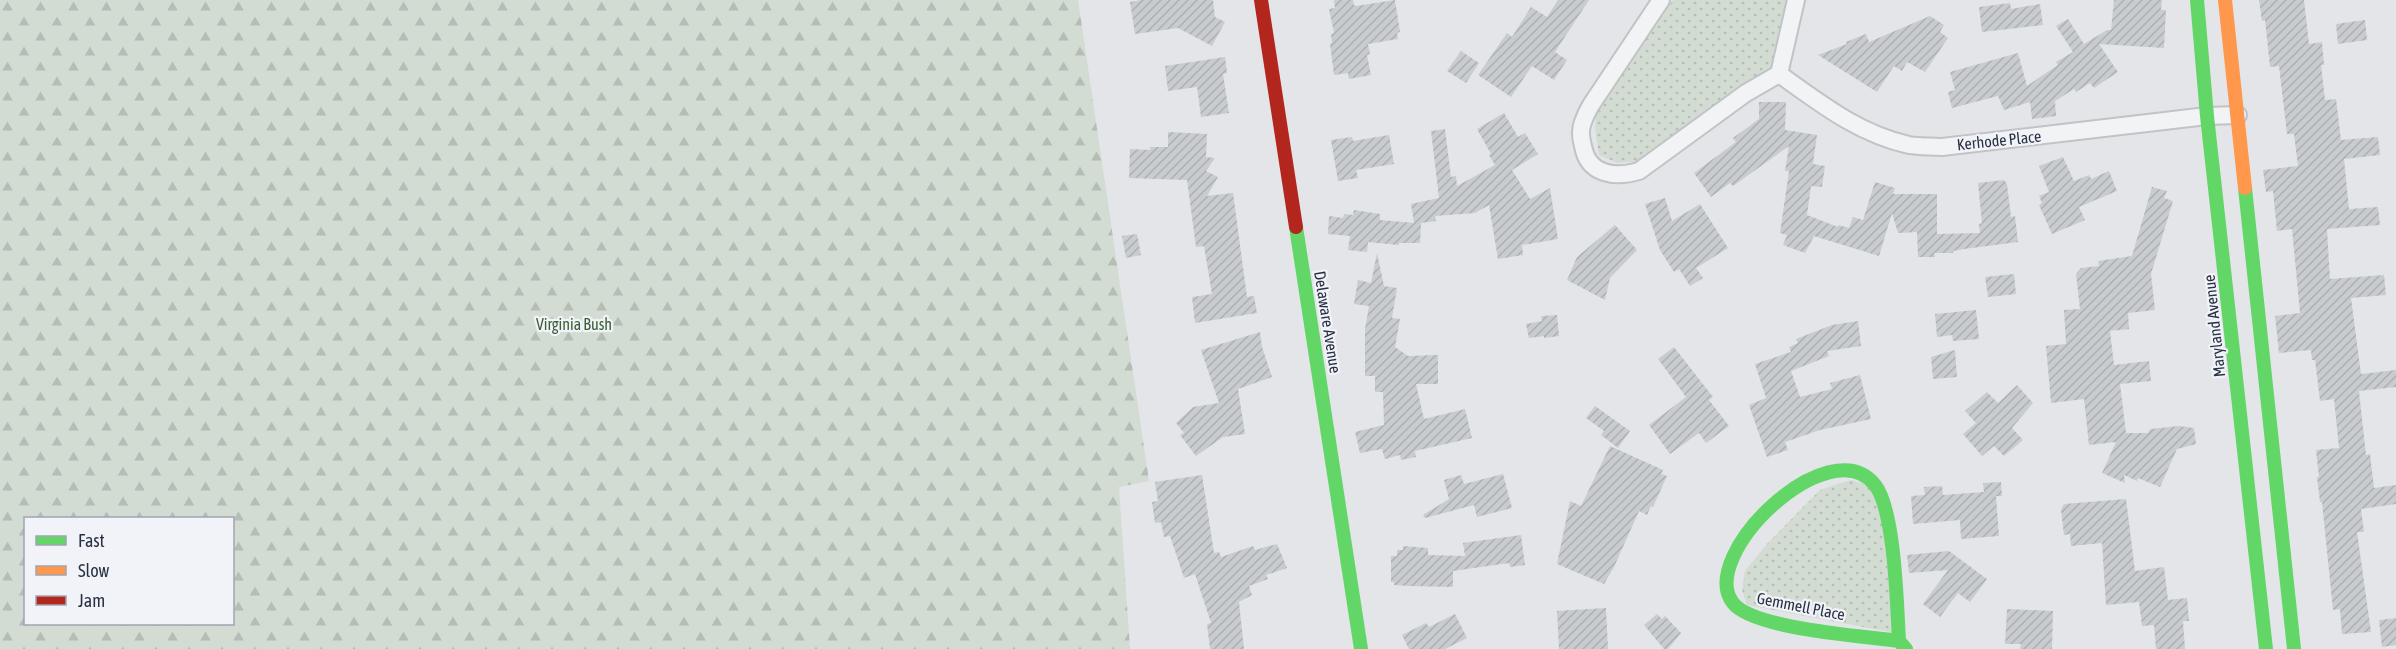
<svg xmlns="http://www.w3.org/2000/svg" width="2396" height="649" font-family="'Asap Condensed',sans-serif">
	<defs>
		<pattern id="forest-firs" width="22" height="20" patternUnits="userSpaceOnUse" patternTransform="scale(1.5)"><rect width="22" height="20" fill="#d2dcd3"/><path d="M5 1l3.5 6h-7zM16 11l3.5 6h-7z" fill="#b4bdb6"/></pattern>
		<pattern id="park-dots" width="8" height="8" patternUnits="userSpaceOnUse" patternTransform="scale(1.5)"><rect width="8" height="8" fill="#d2dcd3"/><path d="M2 2h.1M6 6h.1" fill="none" stroke="#b4bdb6" stroke-width="1.8" stroke-linecap="round"/></pattern>
		<pattern id="building-hatch" width="6" height="6" patternUnits="userSpaceOnUse" patternTransform="scale(1.5)"><rect width="6" height="6" fill="#c9cccf"/><path d="M-1 1l2-2M0 6l6-6M5 7l2-2" fill="none" stroke="#adb0b3"/></pattern>
	</defs>
	<rect width="100%" height="100%" fill="#e3e5e8"/>
	<path fill="url(#forest-firs)" fill-rule="evenodd" d="M0 0H1078L1149 481 1119 487 1130 649H0ZM26 518H232V624H26Z"/>
	<path fill="url(#park-dots)" d="M1673 0H1788L1773 69 1643 161 1617 163 1599 155 1595 128 1596 113Z
		M1851 480 1879 489 1895 633 1747 605 1742 590 1745 571 1766 545 1820 490Z"/>
	<path fill="url(#building-hatch)" d="M1141 0H1213L1215 17 1225 22 1212 46 1178 28 1135 34 1130 2Z
		M1334 0H1353L1354 5 1356 6 1395 0 1400 32 1397 33 1398 39 1368 44 1370 54 1367 55 1371 75 1349 79 1348 73 1334 75 1330 44 1332 43 1331 34 1334 33 1329 9 1335 8Z
		M1558 0H1589L1555 52 1567 60 1554 80 1532 66 1511 97 1478 75 1507 33 1512 37 1531 7 1547 17Z
		M2114 0H2162L2161 10H2166L2164 48 2099 44 2118 72 2094 88 2090 83 2076 92 2074 89 2055 101 2056 116 2032 119 2030 102 2004 110 1998 96 1952 108 1948 92 1955 90 1950 72 2018 53 2027 86 2058 65 2056 62 2073 52 2056 26 2068 19 2084 44 2107 30H2111Z
		M2259 0H2304L2309 44 2322 42 2324 65H2321L2325 100 2336 99 2341 140 2378 137 2380 155 2344 159 2349 209 2378 207 2380 225 2327 229 2330 279 2384 275 2386 295 2351 298 2361 374 2396 370V387L2359 391 2366 455 2370 454 2374 488 2396 485V504L2361 509 2364 532H2357L2371 632 2342 634 2340 609 2333 610 2322 502H2320L2317 477H2319L2316 450 2339 448 2334 399 2320 401 2315 360H2312L2311 350 2279 353 2275 316 2300 313 2292 229 2277 231 2273 191 2266 192 2263 170 2298 166 2294 134H2287L2279 66 2270 67 2265 20 2262 21Z
		M2010 3 2011 9 2040 4 2043 25 1982 32 1979 7Z
		M1930 16 1944 25 1940 32 1948 38 1925 72 1907 62 1902 71 1894 66 1877 92 1818 55 1847 44 1846 42 1866 34 1869 42Z
		M2365 20 2367 40 2338 44 2336 24Z
		M1461 51 1479 63 1466 83 1447 71Z
		M1225 57 1227 73 1223 74 1229 113 1201 117 1197 87 1168 91 1165 66Z
		M1759 102H1786L1785 130 1817 135 1813 164 1825 166 1822 187 1811 186 1807 215 1838 227V225L1849 228 1853 217 1863 220 1875 182 1895 188 1893 194H1937V234L1980 233 1979 224 1982 223 1978 183 2004 180 2007 184 2011 217 2015 216 2018 242 1964 249 1953 251V253H1934L1935 257H1918L1917 232 1898 233 1892 213 1879 256 1814 236 1805 253 1783 245 1787 235 1780 233 1789 171H1785L1789 146 1733 186 1730 183 1711 197 1694 173 1736 142 1733 138 1759 119Z
		M1504 113 1518 137 1525 133 1538 154 1512 170 1530 199 1550 188 1558 239 1522 245 1523 255 1498 259 1489 205 1475 213 1435 216 1436 221 1421 223 1420 243H1399V245L1368 242 1367 252 1348 250 1350 236 1328 234 1329 216 1343 218 1344 214 1353 215 1354 210 1380 214V220L1414 223 1411 204 1439 198 1431 131 1445 129 1451 177 1456 176 1457 186 1495 165 1489 155 1491 154 1477 129Z
		M1168 132 1207 134 1206 157 1215 158 1206 171 1218 177 1207 196 1233 193 1247 297 1254 296 1257 313 1195 323 1192 297 1212 294 1204 246 1196 247 1187 180 1129 178 1130 149 1150 150V147H1168Z
		M1389 135 1394 164 1356 170 1358 178 1338 181 1331 140 1352 137 1353 141Z
		M2063 157 2074 181 2089 175 2091 179 2109 171 2117 191 2079 207 2085 220 2052 234 2039 205 2042 203 2039 196 2049 192 2039 166Z
		M2152 187 2167 191 2164 198 2173 201 2151 274 2155 310 2128 313 2129 329 2110 331 2114 365 2149 361 2151 381 2120 384 2126 433H2148L2150 429 2179 426 2194 428 2196 444 2177 449 2160 487 2138 478 2137 481 2124 475 2125 483 2102 473 2116 442 2089 445 2084 399 2051 403 2046 346 2066 344 2064 310 2080 309 2076 274 2081 268 2099 266 2098 261 2132 256Z
		M1665 198 1672 221 1700 204 1728 248 1696 268 1703 278 1690 286 1679 269 1674 272 1660 250 1645 204Z
		M1615 225 1637 250 1610 278 1605 300 1567 280 1577 257Z
		M1137 234 1141 255 1126 258 1122 236Z
		M1377 253 1384 286 1397 288 1392 318 1400 319 1395 347 1408 356 1438 355V384H1416L1424 419 1465 409 1472 438 1415 451 1416 457 1401 460 1400 455 1385 459 1382 449 1360 453 1355 432 1384 425 1383 392H1375V376H1365V329L1369 306 1354 304 1358 280 1371 283Z
		M2014 274 2016 294 1988 297 1985 277Z
		M1976 310 1979 339 1953 341 1952 335 1937 337 1935 314Z
		M1557 315 1559 336 1544 338V336L1529 338 1526 324 1542 321 1541 316Z
		M1858 321 1861 346 1827 351 1829 356 1791 371 1800 397 1832 389 1830 383 1860 375 1871 419 1820 430 1785 442 1788 450 1767 457 1749 405 1766 398 1755 364 1791 352 1789 347 1798 343 1796 339 1832 325Z
		M1260 332 1262 347 1272 377 1238 389 1245 434 1223 437 1196 456 1180 435 1184 433 1176 423 1193 407 1219 403 1201 350Z
		M1674 347 1713 397 1709 400 1729 426 1706 443 1699 433 1670 454 1649 425 1686 397 1658 359Z
		M1955 350 1957 377 1933 379 1931 357Z
		M2017 385 2033 403 2012 428 2023 440 2004 456 1994 446 1982 456 1963 434 1976 423 1965 411 1987 392 1998 403Z
		M1595 406 1630 431 1618 448 1601 435 1604 431 1586 418Z
		M1610 446 1663 470 1661 474 1667 476 1653 507 1651 506 1647 515 1639 511 1614 567 1604 584 1557 564 1570 501 1581 506Z
		M1503 474 1512 508 1477 517 1474 505 1425 518 1423 515 1449 499 1444 480 1461 475 1464 484Z
		M1202 475 1214 553 1219 552 1221 557 1253 546 1255 550 1277 544 1287 568 1266 575 1268 579 1249 586 1252 595 1239 602 1244 649H1210L1207 624 1211 623 1195 574 1184 578 1170 536 1164 537 1161 522 1155 523 1152 502 1158 501 1155 482Z
		M2001 482 2002 496H1996L1999 536 1961 539 1960 520 1913 524 1911 496 1925 495 1924 487 1942 486 1943 495 1984 492 1983 483Z
		M2126 499 2135 571 2164 567 2168 600 2187 598 2189 621H2183L2185 649H2156L2154 625 2142 626 2139 602 2106 605 2102 543 2071 546 2070 534 2064 535 2061 510 2064 504Z
		M1521 535 1525 565 1510 567 1509 563 1453 571V587L1409 586 1394 585V582H1391V556H1397V550H1403V546L1428 548V555L1465 556 1463 543Z
		M1949 551 1987 579 1970 602 1958 593 1940 617 1923 604 1948 570 1909 573 1907 555Z
		M1606 608 1608 649H1559L1557 611Z
		M2007 609 2053 611 2052 649H2020L2021 644H2005Z
		M1455 614 1467 638 1445 649H1409L1402 635 1426 623 1429 627Z
		M1657 614 1662 619 1665 616 1681 633 1668 649H1664L1644 625Z
		M2396 618V645L2382 647 2379 620Z"/>
	<g fill="none" stroke-linecap="round" stroke-linejoin="round">
		<defs>
			<path id="street" d="M1661 0 1591 105C1588 110 1585 116 1583 122 1580 129 1581 139 1583 146 1588 175 1615 178 1639 171L1746 93 1779 74
				M1779 74C1821 104 1859 134 1909 145 1920 147 1931 146 1942 147L2207 116 2238 115
				M1779 74 1796 0"/>
		</defs>
		<use href="#street" stroke="#c1c3c6" stroke-width="20"/>
		<use href="#street" stroke="#f2f3f5" stroke-width="16"/>
		<path stroke="#63d668" stroke-width="14" d="M2197 0 2207 116 2266 649
			M2245 188 2294 649
			M1296 227 1361 649
			M1899 641C1864 636 1753 629 1733 603 1696 556 1830 427 1875 485 1895 510 1897 607 1899 641L1906 649"/>
		<path stroke="#ff974d" stroke-width="14" d="M2225 0 2245 188"/>
		<path stroke="#b3261e" stroke-width="14" d="M1261 0 1296 227"/>
	</g>
	<g text-anchor="middle" stroke-width="4.5" stroke-linejoin="round" paint-order="stroke">
		<g font-size="16" fill="#283043" stroke="#f1f3f8">
			<text transform="translate(1999 140) rotate(-6)" y="6">Kerhode Place</text>
			<text transform="translate(1328 322) rotate(81)" y="6">Delaware Avenue</text>
			<text transform="translate(2214 326) rotate(-96)" y="6">Maryland Avenue</text>
			<text transform="translate(1801 606) rotate(11)" y="6">Gemmell Place</text>
		</g>
		<g font-size="16" fill="#396034" stroke="#f1f3f8">
			<text x="574" y="330">Virginia Bush</text>
		</g>
	</g>
	<rect x="24" y="517" width="210" height="108" fill="#f1f3f8" stroke="#a1a5b0" stroke-width="1.5"/>
	<rect x="36" y="536" width="30" height="9" fill="#63d668" stroke="#a1a5b0" stroke-width="1.5"/>
	<text x="78" y="547" font-size="18" fill="#283043">Fast</text>
	<rect x="36" y="566" width="30" height="9" fill="#ff974d" stroke="#a1a5b0" stroke-width="1.5"/>
	<text x="78" y="577" font-size="18" fill="#283043">Slow</text>
	<rect x="36" y="596" width="30" height="9" fill="#b3261e" stroke="#a1a5b0" stroke-width="1.5"/>
	<text x="78" y="607" font-size="18" fill="#283043">Jam</text>
</svg>
